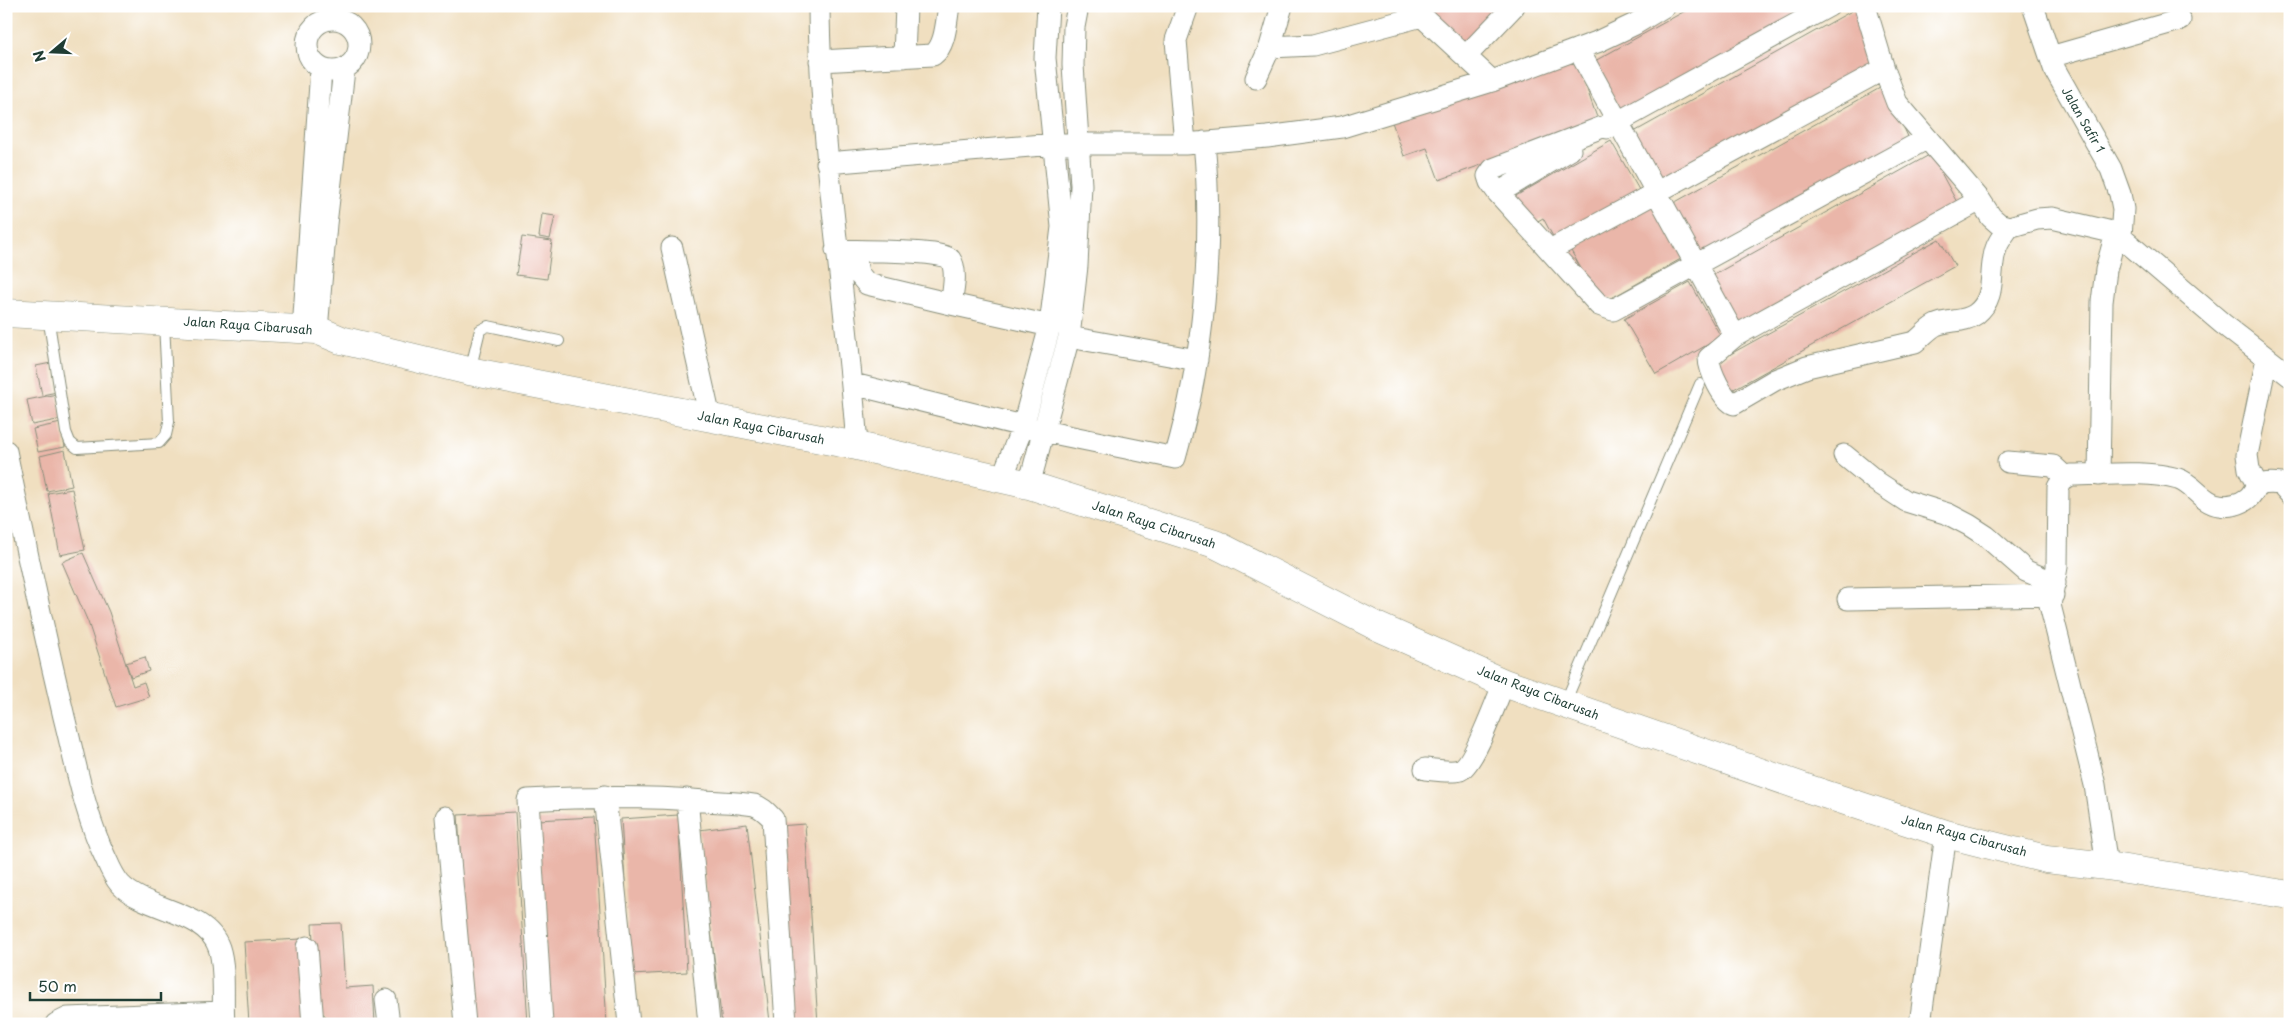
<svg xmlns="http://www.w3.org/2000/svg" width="2296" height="1030" font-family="'Playpen Sans',sans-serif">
	<rect width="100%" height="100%" fill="#fff"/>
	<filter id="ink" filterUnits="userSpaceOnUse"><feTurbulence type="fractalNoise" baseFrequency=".02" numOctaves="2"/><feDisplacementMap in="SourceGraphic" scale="10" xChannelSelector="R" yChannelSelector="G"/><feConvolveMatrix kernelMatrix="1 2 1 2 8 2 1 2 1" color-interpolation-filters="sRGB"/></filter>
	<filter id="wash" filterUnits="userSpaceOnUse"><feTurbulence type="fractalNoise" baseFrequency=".0096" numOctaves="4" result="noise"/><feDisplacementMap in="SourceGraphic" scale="20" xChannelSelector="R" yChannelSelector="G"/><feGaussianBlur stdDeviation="1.12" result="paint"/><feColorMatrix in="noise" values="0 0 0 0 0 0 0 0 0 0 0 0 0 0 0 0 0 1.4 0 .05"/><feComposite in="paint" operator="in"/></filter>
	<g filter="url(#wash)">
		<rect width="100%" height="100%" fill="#f0dfc0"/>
		<g id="blocks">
			<path fill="#eab6a9" d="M1419 6H1501L1463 48Z
				M1694 6H1821L1623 116 1593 62Z
				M1857 8 1880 65 1664 186 1634 132Z
				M1575 56 1599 123 1439 180 1427 148 1404 156 1392 122Z
				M1880 88 1899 117 1910 141 1700 259 1670 205Z
				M1611 141 1642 195 1557 244 1543 218 1531 225 1514 197Z
				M1931 154 1960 208 1738 332 1708 278Z
				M1655 201 1686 256 1601 304 1570 249Z
				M542 214 555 216 550 239 539 237Z
				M522 237 552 241 547 279 516 275Z
				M1939 239 1955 266 1732 390 1716 362Z
				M1690 282 1721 337 1656 374 1624 319Z
				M51 363 57 392 42 395 36 366Z
				M57 394 62 419 32 425 27 400Z
				M61 423 65 447 38 452 33 429Z
				M65 450 72 486 47 491 40 456Z
				M72 489 85 550 60 555 48 493Z
				M83 553 109 612 133 686 144 682 149 697 116 707 88 622 62 562Z
				M145 657 149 671 131 677 126 663Z
				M515 812 528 1024H471L458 815Z
				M678 815 687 972 631 975 621 819Z
				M594 817 607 1024H550L537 820Z
				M747 824 770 1022 722 1024 699 830Z
				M805 824 818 1024H791L778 826Z
				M341 923 345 988 373 986 375 1024H333L317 1007 312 924Z
				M301 939 306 1024H249L244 942Z"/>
		</g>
	</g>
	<g filter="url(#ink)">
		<use href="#blocks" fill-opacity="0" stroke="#888e7a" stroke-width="1"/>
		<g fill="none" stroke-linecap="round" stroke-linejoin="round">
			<defs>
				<path id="service" d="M48 316 66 432 70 442 77 448 159 443 166 435 169 422 164 323
					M470 371 480 330 488 326 559 341
					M1565 703 1700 384"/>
				<path id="minor" d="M819 6C820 154 847 299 857 446
					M1411 6 1492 81
					M1865 6 1884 69 1897 103 1980 200 1991 217 1999 224 2009 227 2037 219 2052 218 2116 233 2223 324 2290 376
					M2033 6 2054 68 2111 169 2120 194 2123 209 2121 236
					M307 45a26 26 0 1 1 52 0a26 26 0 1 1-52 0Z
					M1270 47 1313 45 1422 16
					M1578 49 1735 336
					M1466 56 1514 6
					M904 57 906 6
					M2050 57 2180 20
					M820 61 933 55C946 45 946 22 949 6
					M1256 78 1270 47 1282 6
					M1618 121 1493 169 1488 176 1490 182 1498 193 1599 305 1613 310 1926 139
					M1607 128 1829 6
					M1185 144 1176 40 1188 6
					M827 163 1055 144H1185L1267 137 1342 127 1492 81 1597 42 1635 24 1665 6
					M1498 193 1570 150
					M1980 200 1735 336 1709 358C1709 370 1723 400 1734 404L1775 380 1807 367 1915 342C1922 337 1929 328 1936 325 1949 319 1964 323 1976 314 1999 296 1987 269 1997 246 2000 239 2005 233 2009 227
					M672 248 710 418
					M836 250C852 251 944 250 950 259 958 270 953 292 951 304L1050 326
					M1550 250 1884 69
					M854 251 858 273 867 284 951 304
					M303 330 321 69
					M317 330 326 224 344 70
					M1069 337 1197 360
					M853 384 1043 431 1175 458C1204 357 1214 246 1204 142
					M6 451C24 540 43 628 64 717 76 765 85 816 107 861 110 868 115 878 120 884 145 911 206 910 219 948 226 969 222 1001 224 1024
					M1844 455 1877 482 1906 501 1948 514 1969 525 1986 536 2026 571 2055 583
					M2008 462 2053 466 2066 478
					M2099 475 2102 302 2106 270 2116 233
					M1002 478 1023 426 1050 326 1062 227 1045 58 1048 6
					M1029 485 1069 337 1077 266 1081 185 1073 65 1074 27 1078 6
					M2258 487 2249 469 2247 455 2267 358
					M1848 599 2053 595
					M1425 769C1435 770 1451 773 1460 770 1474 764 1497 699 1504 683
					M605 796 629 1024
					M687 799 709 1024
					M446 817 465 1024
					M2107 866 2095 785 2050 605 2057 567 2058 487 2063 479 2071 475C2105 475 2145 470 2178 479 2194 484 2202 503 2219 505 2229 507 2241 504 2248 498 2252 495 2254 489 2258 486 2265 482 2274 483 2281 484L2290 494
					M307 947 313 1024
					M386 1000 389 1024
					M56 1024 68 1018 223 1012
					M542 1024 528 800C587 797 646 796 705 801 721 802 739 802 754 805 762 807 767 813 773 819L786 1024
					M1920 1024 1946 834"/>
				<path id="primary" d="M6 313 317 330 341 340 469 371 857 446 1029 485 1215 544 1374 625 1504 683 1806 788 1946 834 2046 859 2107 866 2290 895"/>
			</defs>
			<use href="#service" stroke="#888e7a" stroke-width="12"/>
			<use href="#minor" stroke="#888e7a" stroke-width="23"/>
			<use href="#primary" stroke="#888e7a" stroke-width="29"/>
			<use href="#service" stroke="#fff" stroke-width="10"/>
			<use href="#minor" stroke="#fff" stroke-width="21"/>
			<use href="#primary" stroke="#fff" stroke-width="28"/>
		</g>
	</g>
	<g text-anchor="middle" stroke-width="4" stroke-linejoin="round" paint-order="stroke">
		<g font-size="12" fill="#1f3d34" stroke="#fff">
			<text transform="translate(2083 120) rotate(60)" y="4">Jalan Safir 1</text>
			<text transform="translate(248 326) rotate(4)" y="4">Jalan Raya Cibarusah</text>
			<text transform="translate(761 428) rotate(11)" y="4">Jalan Raya Cibarusah</text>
			<text transform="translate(1154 525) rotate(18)" y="4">Jalan Raya Cibarusah</text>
			<text transform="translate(1538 693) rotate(21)" y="4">Jalan Raya Cibarusah</text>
			<text transform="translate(1964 836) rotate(15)" y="4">Jalan Raya Cibarusah</text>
		</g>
	</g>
	<rect width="2296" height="1030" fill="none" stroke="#fff" stroke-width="25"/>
	<g transform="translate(52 52) rotate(251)" stroke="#ffffff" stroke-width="4" paint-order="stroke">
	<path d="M0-4L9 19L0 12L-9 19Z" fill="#1f3d34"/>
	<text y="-8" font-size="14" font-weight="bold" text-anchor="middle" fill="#1f3d34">N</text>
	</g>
	<path d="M30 992v8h131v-8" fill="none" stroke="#1f3d34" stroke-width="2.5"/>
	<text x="38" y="992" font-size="15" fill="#1f3d34" stroke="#ffffff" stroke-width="4" paint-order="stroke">50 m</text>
</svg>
